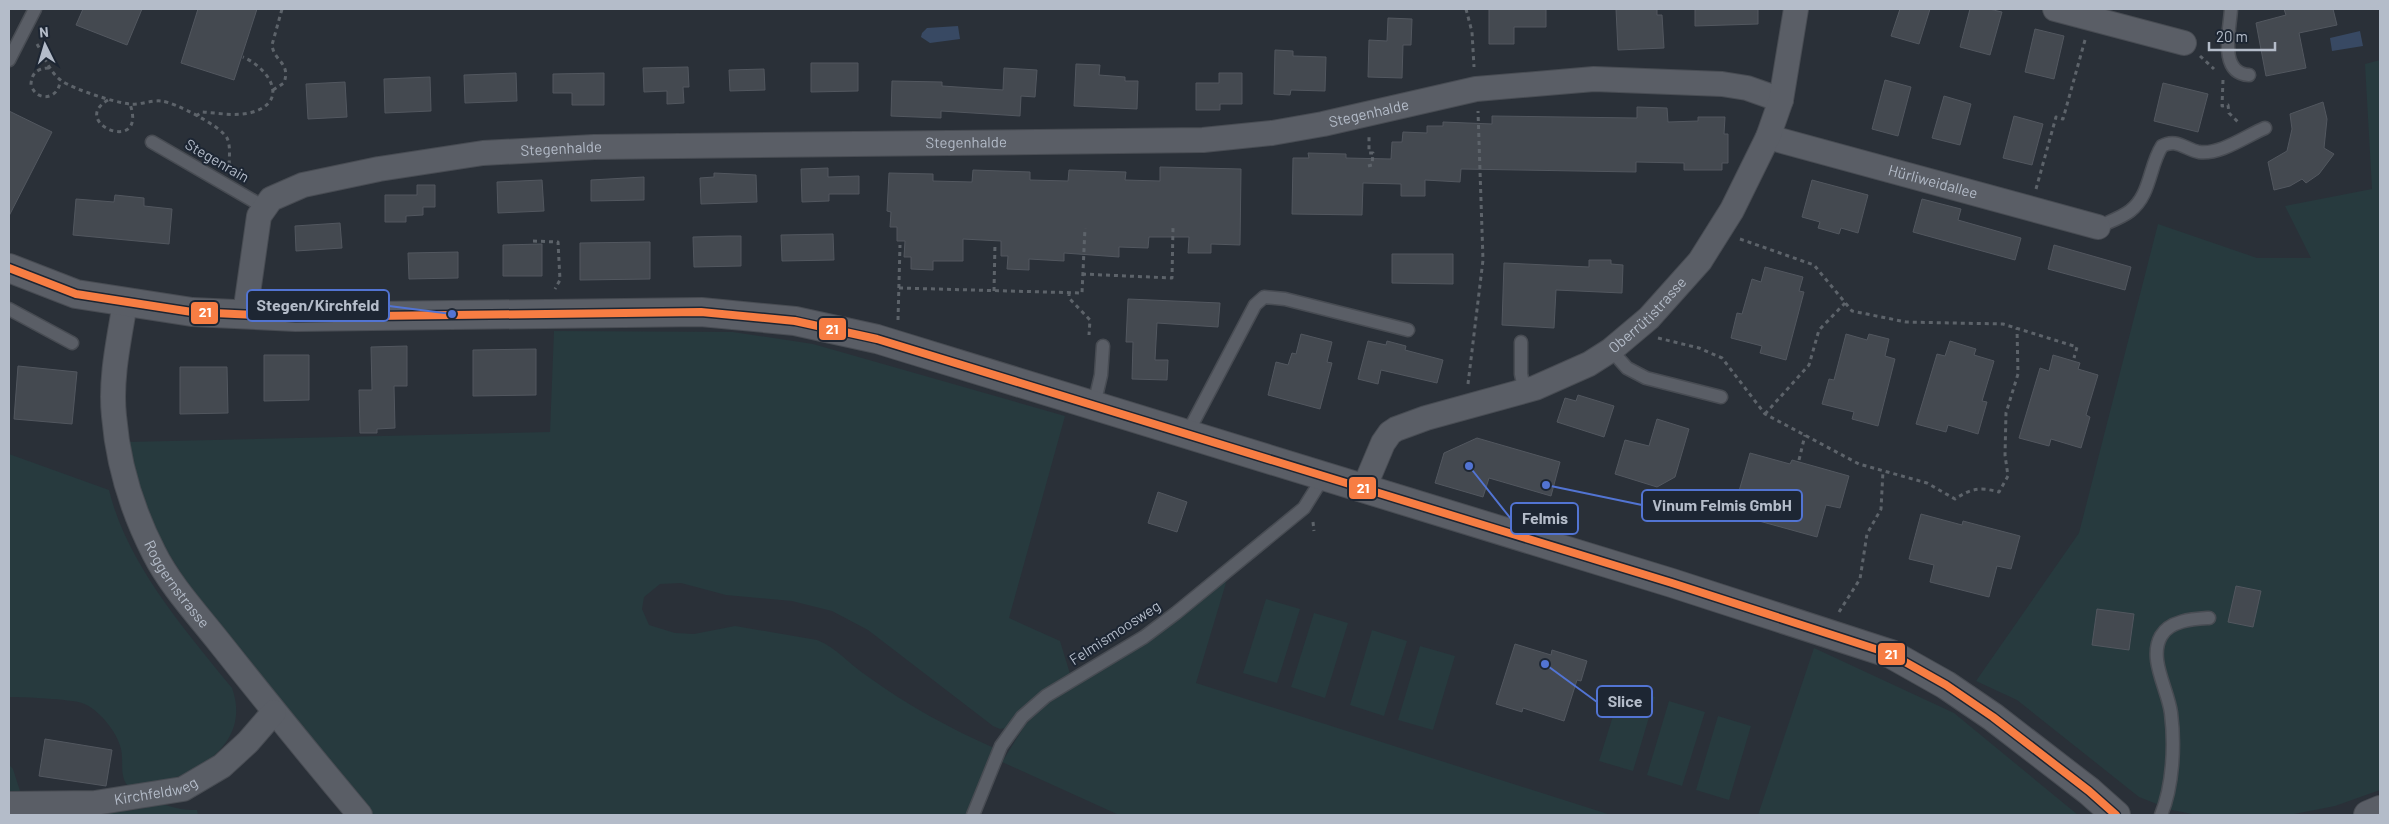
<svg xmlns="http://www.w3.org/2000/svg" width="2389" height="824" font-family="Barlow,sans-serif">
	<rect width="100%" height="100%" fill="#2a3038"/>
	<path fill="#273a3e" d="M2380 60V790L2335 806 2289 815H2197L2172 810 2139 797 2017 700 1976 681 2079 533 2158 224 2257 258H2311L2285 206 2372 189 2365 64Z
		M554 331 733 332 813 344 1065 416 1009 618 1060 641 1071 677 1017 716 1006 728 1000 729 993 726 868 630 832 611 792 601 726 595 681 583 660 584 644 597 642 609 649 625 675 633 694 634 735 626 817 640C837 648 849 664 867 676 907 705 949 728 994 748L966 815H369L198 601 155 531 139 493 127 442 550 432Z
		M9 454 109 490C127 564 185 630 232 688 247 729 220 759 182 775 166 782 146 783 128 786 119 776 124 762 121 749 118 733 98 708 82 703 70 699 23 697 9 697Z
		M1228 576 1196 683 1611 815H1119L1002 762 1025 725 1047 703Z
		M1266 599 1300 609 1277 683 1243 673Z
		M1314 613 1348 623 1325 698 1291 687Z
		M1372 630 1407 641 1384 716 1350 705Z
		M1420 646 1455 656 1433 730 1398 720Z
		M1814 648 1954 713 2078 815H1758Z
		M1622 687 1655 697 1633 771 1599 761Z
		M1669 701 1705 712 1682 786 1647 775Z
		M1718 716 1751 726 1729 800 1696 790Z
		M9 765 13 769 20 791H9Z
		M146 801C166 803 176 811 197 810L198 815H9L114 806 128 811 145 808Z"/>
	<path fill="#384963" d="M958 26 960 39 930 43 921 37 922 33 927 28Z
		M2360 31 2363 46 2332 51 2330 38Z"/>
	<path fill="#444950" stroke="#52575f" d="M83 9H142L127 45 76 25Z
		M198 9H257L234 80 181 63Z
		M1489 9H1546V27H1514V44H1489Z
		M1616 9H1657V15H1662L1664 48 1618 50Z
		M1695 9H1758V24L1695 26Z
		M1900 9H1930L1919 44 1891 36Z
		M1970 9H1989L2002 12 1990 55 1960 47Z
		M2284 9H2333L2337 25 2299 33 2306 68 2266 76 2256 23 2286 15Z
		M1388 18 1412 19 1411 45H1403L1402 78 1368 77 1369 40 1387 41Z
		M2035 29 2064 36 2054 79 2025 72Z
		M1275 50 1293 51V56L1326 57 1325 91 1291 90 1290 95 1274 94Z
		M811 63H858V91L811 92Z
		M1076 64 1100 65 1099 75 1125 77V81H1138L1137 109 1074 106Z
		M688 67 689 87H683L684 103 667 104V91L644 92 643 68Z
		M1004 68 1037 70 1035 97 1021 96 1020 116 941 111V118L891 116 892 81 942 82V86L1003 90Z
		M764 69 765 90 730 91 729 70Z
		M516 73 517 101 465 103 464 75Z
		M604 73V105H572V93H553V74Z
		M1219 73H1242V104H1220V110H1196V83H1219Z
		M430 77 431 111 385 113 384 79Z
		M1885 80 1911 87 1898 136 1872 129Z
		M345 82 347 117 308 119 306 84Z
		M2163 83 2208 94 2198 132 2154 121Z
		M1944 96 1971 104 1960 145 1932 138Z
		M2323 102 2327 119 2324 148 2334 154 2319 174 2306 183 2302 179 2290 186 2274 190 2268 162 2287 151 2292 129 2290 114Z
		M1637 107 1667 108 1668 122 1698 121V117H1725L1724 134H1728V163H1722V170H1684V163L1636 162V172L1461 169 1460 182 1425 180V196H1401V184L1363 183 1362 215 1292 214 1293 158H1309L1308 153 1346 154V158L1391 159 1392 142H1402L1403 132 1427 133V126H1443V122L1492 124V116L1637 118Z
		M9 111 52 132 9 216Z
		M2014 116 2043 124 2032 165 2003 158Z
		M1160 167 1241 169 1240 245 1211 244V253H1188L1189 237H1149L1148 248 1119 247V257L1064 253V261L1029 259V270L1007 269 1008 256H1001V241L963 239V261H933V270L911 269V257H904L905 241H897V227H890L891 212 887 211 889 173 933 174V181L972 182 973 170 1030 172V180L1068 181 1069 170 1126 172 1125 180 1160 181Z
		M828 168V177L859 176V194H829V201L802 202 801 169Z
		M714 173 756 175 757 202 701 204 700 178 714 177Z
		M644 177V200L591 201V180Z
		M542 180 544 211 498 213 497 182Z
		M1812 180 1868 195 1858 233 1841 228 1839 234 1818 228 1820 222 1802 217Z
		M417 185H435V207H423V215L406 216V222H385V195H417Z
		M115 195 144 198V206L172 209 169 244 73 235 76 199 114 202Z
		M1922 199 1961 209 1958 220 2021 238 2015 260 1913 232Z
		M340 223 342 248 296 251 295 226Z
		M833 234 834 260 782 261 781 235Z
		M729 236H741V266L694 267 693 237Z
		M650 242V279L580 280V243Z
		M542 244V276H503V245Z
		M2054 245 2131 267 2125 290 2048 269Z
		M458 252V278L409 279 408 253Z
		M1392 254H1453V284L1392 283Z
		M1589 260H1611V264L1623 265 1622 293 1556 290 1554 328 1502 325 1504 263 1589 267Z
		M1765 267 1803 277 1799 291 1804 292 1786 360 1760 353 1762 346 1731 338 1737 313 1742 314 1752 279 1761 282Z
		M1128 299 1220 303 1218 327 1157 323 1155 360H1168L1167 380 1132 379 1133 342H1126Z
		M1301 334 1332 342 1327 362 1332 363 1320 409 1268 395 1276 362 1288 365 1292 353 1296 354Z
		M1846 334 1867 340 1869 334 1889 339 1885 356 1895 359 1878 426 1852 419 1854 412 1822 404 1829 379 1834 380Z
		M1368 341 1386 345 1387 341 1406 346 1405 350 1443 360 1437 383 1381 370 1378 384 1358 379Z
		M1950 341 1976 349 1974 355 1994 361 1982 401 1987 402 1978 434 1948 425 1946 432 1916 424 1937 354 1945 356Z
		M407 346V386H394L395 428 377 429V433H360L359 390H372L371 347Z
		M536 349V395L473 396V350Z
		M264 355H309V400L264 401Z
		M2053 355 2080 363 2078 369 2098 375 2086 415 2090 417 2081 448 2051 439 2049 446 2019 438 2040 368 2049 371Z
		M18 366 77 372 72 424 14 419Z
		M180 367H227L228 413 180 414Z
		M1578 395 1614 406 1604 437 1557 422 1565 398 1576 401Z
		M1657 419 1689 429 1675 477 1657 487 1615 474 1625 440 1649 446Z
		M1477 438 1560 462 1551 496 1489 478 1483 497 1435 483 1444 453Z
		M1750 453 1790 464 1792 460 1849 476 1840 508 1826 505 1817 537 1759 521 1763 505 1737 498Z
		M1158 492 1187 502 1177 532 1148 523Z
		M1921 514 1962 525 1963 521 2020 536 2011 569 1997 566 1989 597 1930 582 1934 565 1909 559Z
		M2236 586 2261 591 2253 627 2228 622Z
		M2097 609 2134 614 2129 650 2092 645Z
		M1515 644 1551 655 1552 650 1587 661 1581 681 1577 680 1564 721 1523 708 1522 712 1496 704Z
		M45 739 112 750 106 786 39 776Z"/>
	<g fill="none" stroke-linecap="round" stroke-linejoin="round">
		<defs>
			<path id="service" d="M2231 9C2230 29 2218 73 2249 75
				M9 60 35 9
				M152 142 264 207
				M2098 227C2108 222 2121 218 2130 211 2151 195 2149 166 2162 146 2176 138 2185 149 2199 152 2220 155 2246 136 2265 128
				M9 309 72 343
				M1521 342V374L1525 392
				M1611 350 1627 368 1646 378 1721 397
				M1094 405 1101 375 1103 346
				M1187 434 1255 305 1264 297 1285 299 1408 330
				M973 815 1001 746 1022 717 1046 696 1144 637 1176 613 1304 508 1324 476
				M2161 815C2173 786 2175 745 2171 713 2168 689 2148 659 2161 636 2170 620 2194 619 2209 618"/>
			<g id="minor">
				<path d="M2055 9 2184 43"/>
				<path id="s1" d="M1768 137 2098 227"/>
				<path id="s2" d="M125 303C119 340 110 379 114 416 118 464 132 510 154 553 170 585 197 614 219 642 265 700 312 758 360 815"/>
				<path id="s3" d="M245 314 259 216 271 199 303 185 379 169 483 153 594 147 1203 140 1272 133 1323 124 1476 89 1594 79 1722 84 1747 88 1781 100"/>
				<path id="s4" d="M1364 488 1383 443 1390 433 1396 429 1426 418 1535 388 1589 364 1611 350 1649 318 1700 261 1732 210 1768 137 1781 100 1796 9"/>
				<path id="s5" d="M9 804 95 803 183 789 222 766 248 742 274 712"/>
			</g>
			<path id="tertiary" d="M9 268 76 294 192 312 296 317 701 312 795 321 877 339 1672 583 1891 654 1946 685 1993 717 2089 791 2116 815
				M2368 815 2380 810"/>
		</defs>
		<use href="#service" stroke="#484c53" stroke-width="15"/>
		<use href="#minor" stroke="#484c53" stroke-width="26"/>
		<use href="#tertiary" stroke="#484c53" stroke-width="30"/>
		<path stroke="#5d636a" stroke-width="3" stroke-dasharray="4 4" stroke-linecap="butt" d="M1466 9 1472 32 1474 67
			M37 44C45 57 49 72 62 81 73 89 116 103 130 104 140 105 151 100 161 101 174 102 221 126 227 138 231 146 229 159 229 168
			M2200 56 2214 69
			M49 68C37 68 31 74 31 85 37 103 59 99 60 81
			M2223 80 2222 106 2228 105 2229 113 2239 123
			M273 90 284 83C291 62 274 62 272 45L282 9
			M108 100C68 123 148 156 130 104
			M196 116 202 112C219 113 237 117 253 112 291 100 267 67 243 57
			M1368 166 1372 165 1373 153H1369V135
			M2036 189 2056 117 2063 119 2085 40
			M1740 239 1814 265 1852 311 1906 322 2003 324 2077 347 2074 358
			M533 241 558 242 560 280 555 289
			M1082 274 1172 278 1173 228
			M899 288 1082 293 1085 228
			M994 291 995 243
			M1069 292V298L1090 320 1089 335
			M898 320 900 245
			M1658 338 1699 348 1722 358 1765 414 1859 464 1927 483 1955 499C1972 488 1980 487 1999 492L2008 476 2005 455 2006 413 2018 374 2017 328
			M1468 384 1483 260 1478 111
			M1765 414 1809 365 1819 330 1845 303
			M1799 460 1805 435
			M1313 522 1314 531
			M1839 612 1860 579 1867 534 1881 509 1883 471"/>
		<use href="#service" stroke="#5a5e66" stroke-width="12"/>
		<use href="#minor" stroke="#5a5e66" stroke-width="24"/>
		<use href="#tertiary" stroke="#5a5e66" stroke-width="28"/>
		<defs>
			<path id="bus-1" d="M9 268 76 294 192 312 296 317 701 312 795 321 877 339 1672 583 1891 654 1946 685 1993 717 2089 791 2116 815"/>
		</defs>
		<use href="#bus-1" stroke="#1d2633" stroke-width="11"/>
		<use href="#bus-1" stroke="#f77d43" stroke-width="8"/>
	</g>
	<g text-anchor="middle" stroke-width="4" stroke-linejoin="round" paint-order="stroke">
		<g font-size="15" fill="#b4bcc9" stroke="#1d2633">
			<text dy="5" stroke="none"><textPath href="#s3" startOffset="1226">Stegenhalde</textPath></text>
			<text dy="5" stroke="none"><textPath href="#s3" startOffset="821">Stegenhalde</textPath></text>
			<text dy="5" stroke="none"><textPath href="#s3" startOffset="416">Stegenhalde</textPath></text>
			<text transform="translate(217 161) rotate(30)" y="5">Stegenrain</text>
			<text dy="5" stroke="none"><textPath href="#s1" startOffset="171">Hürliweidallee</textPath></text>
			<text dy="5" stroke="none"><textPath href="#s4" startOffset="349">Oberrütistrasse</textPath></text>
			<text dy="5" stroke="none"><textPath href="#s2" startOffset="296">Roggernstrasse</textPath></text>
			<text transform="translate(1115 633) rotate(-33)" y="5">Felmismoosweg</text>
			<text dy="5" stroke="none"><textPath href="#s5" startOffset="148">Kirchfeldweg</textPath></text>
		</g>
	</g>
	<path fill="none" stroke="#5274d3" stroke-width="2" d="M452 314L389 306M1546 485L1642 505M1469 466L1511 519M1545 664L1597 702"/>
	<g fill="#5274d3" stroke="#1d2633" stroke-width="2">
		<circle cx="452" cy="314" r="5"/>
		<circle cx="1546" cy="485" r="5"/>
		<circle cx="1469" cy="466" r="5"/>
		<circle cx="1545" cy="664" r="5"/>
	</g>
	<g fill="#1d2633" stroke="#5274d3" stroke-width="2">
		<rect x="247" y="290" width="142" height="31" rx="5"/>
		<rect x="1642" y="490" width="160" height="31" rx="5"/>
		<rect x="1511" y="503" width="67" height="31" rx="5"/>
		<rect x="1597" y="686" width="55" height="31" rx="5"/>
	</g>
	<g font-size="16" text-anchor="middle" font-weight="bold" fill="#b4bcc9">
		<text x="318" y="311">Stegen/Kirchfeld</text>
		<text x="1722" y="511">Vinum Felmis GmbH</text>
		<text x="1545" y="524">Felmis</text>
		<text x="1625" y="707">Slice</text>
	</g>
	<g stroke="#1d2633" stroke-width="2">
		<rect x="190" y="301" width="29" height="24" rx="5" fill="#f77d43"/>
		<rect x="818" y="317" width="29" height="24" rx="5" fill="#f77d43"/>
		<rect x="1348" y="476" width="29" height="24" rx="5" fill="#f77d43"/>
		<rect x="1877" y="642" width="29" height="24" rx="5" fill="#f77d43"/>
	</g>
	<g font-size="14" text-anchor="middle" font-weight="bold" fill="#fff">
		<text x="205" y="317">21</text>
		<text x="832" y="334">21</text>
		<text x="1363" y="493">21</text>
		<text x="1891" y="659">21</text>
	</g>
	<rect width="2389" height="824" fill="none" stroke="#b4bcc9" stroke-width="20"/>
	<g transform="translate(45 45) rotate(355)" stroke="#1d2633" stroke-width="4" paint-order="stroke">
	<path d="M0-4L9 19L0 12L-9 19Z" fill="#b4bcc9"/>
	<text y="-8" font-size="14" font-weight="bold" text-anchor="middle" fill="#b4bcc9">N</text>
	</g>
	<path d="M2209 42v8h66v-8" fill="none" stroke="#b4bcc9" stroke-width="2.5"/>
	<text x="2216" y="42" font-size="15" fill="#b4bcc9" stroke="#1d2633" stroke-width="4" paint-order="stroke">20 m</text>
</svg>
